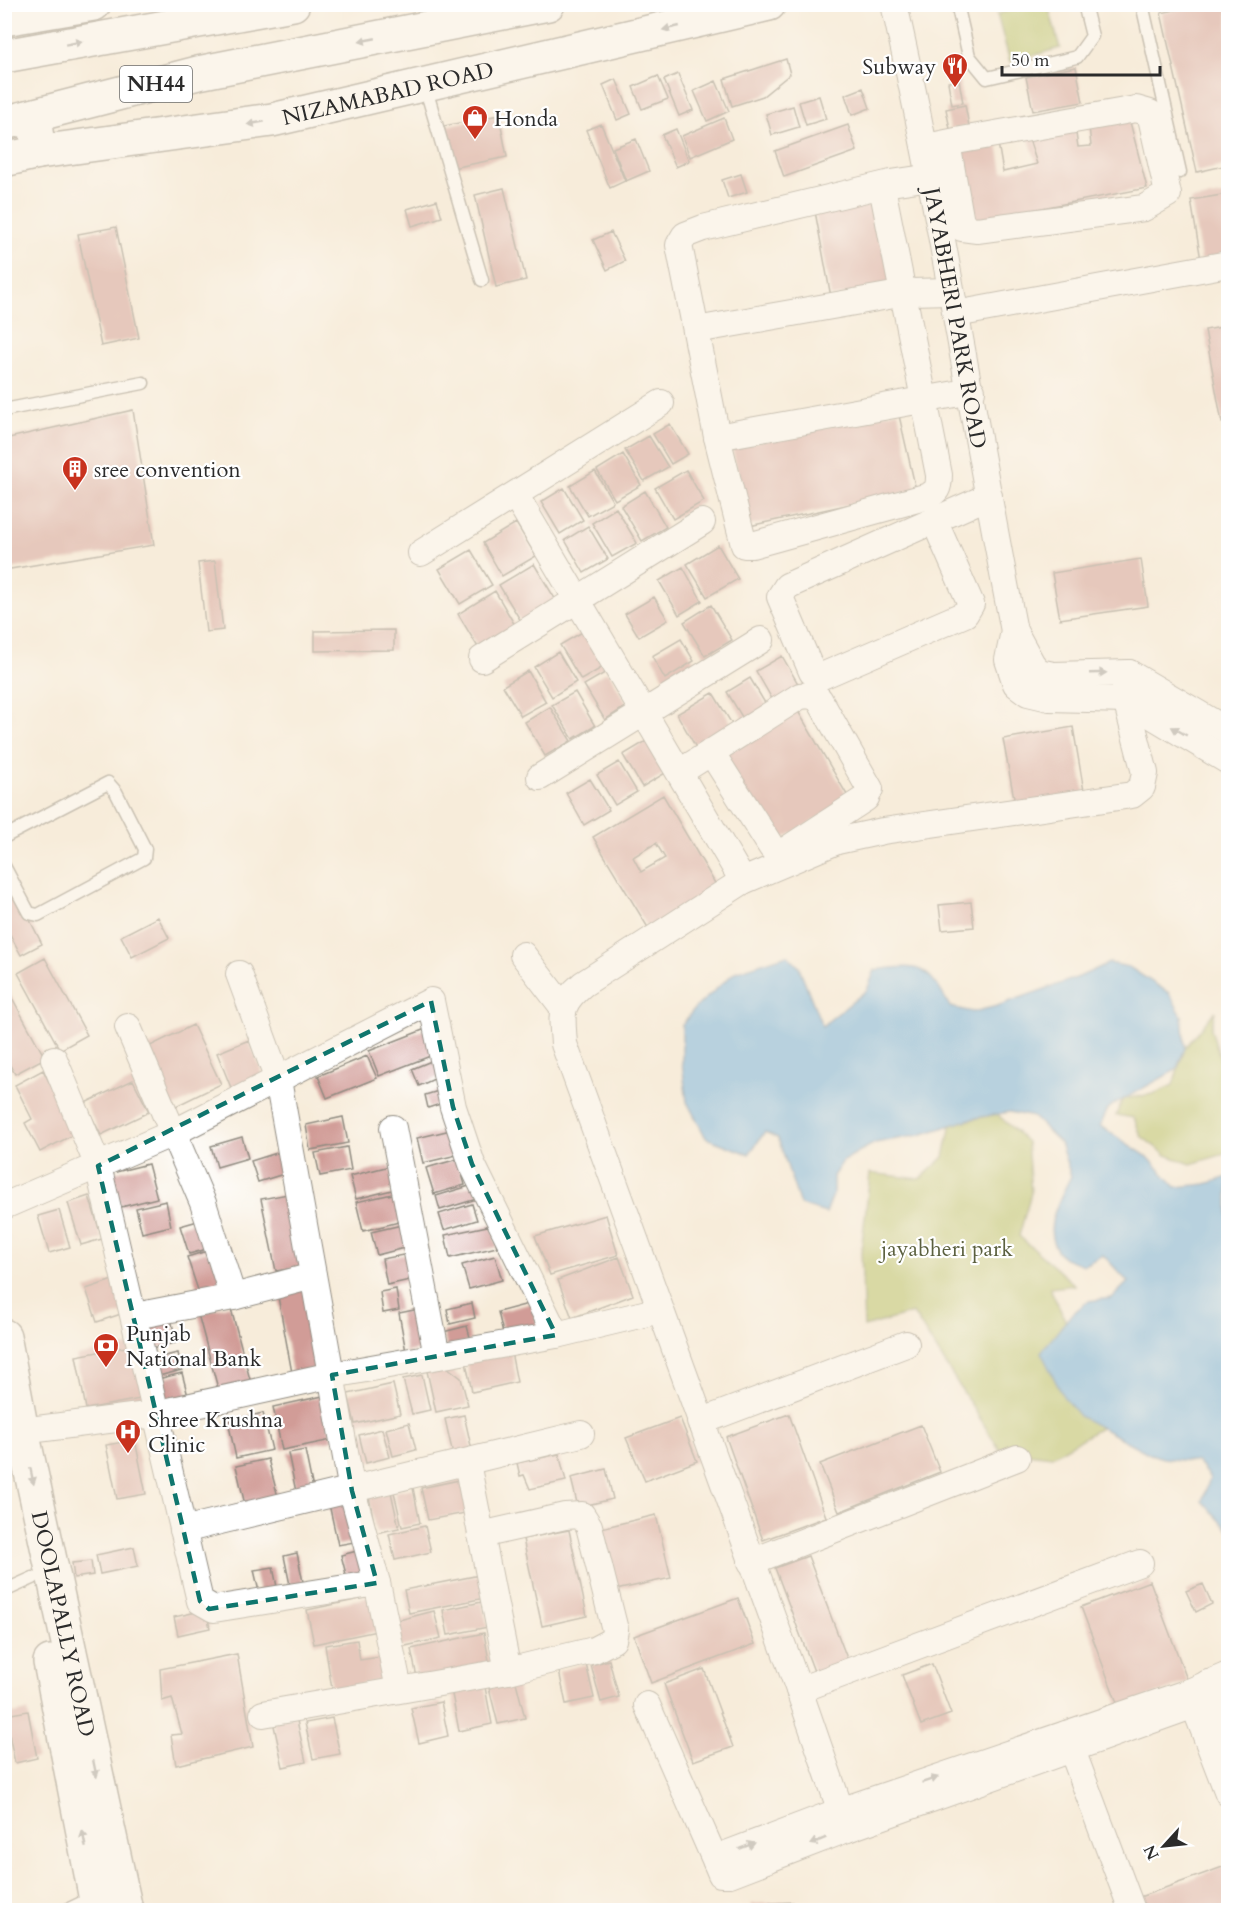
<svg xmlns="http://www.w3.org/2000/svg" width="1233" height="1915" font-family="Cardo,serif">
	<rect width="100%" height="100%" fill="#fff"/>
	<filter id="ink" filterUnits="userSpaceOnUse"><feTurbulence type="fractalNoise" baseFrequency=".0167" numOctaves="2"/><feDisplacementMap in="SourceGraphic" scale="12" xChannelSelector="R" yChannelSelector="G"/><feConvolveMatrix kernelMatrix="1 2 1 2 8 2 1 2 1" color-interpolation-filters="sRGB"/></filter>
	<filter id="wash" filterUnits="userSpaceOnUse"><feTurbulence type="fractalNoise" baseFrequency=".008" numOctaves="4" result="noise"/><feDisplacementMap in="SourceGraphic" scale="24" xChannelSelector="R" yChannelSelector="G"/><feGaussianBlur stdDeviation="1.35" result="paint"/><feColorMatrix in="noise" values="0 0 0 0 0 0 0 0 0 0 0 0 0 0 0 0 0 1.4 0 .05"/><feComposite in="paint" operator="in"/></filter>
	<g filter="url(#wash)">
		<rect width="100%" height="100%" fill="#f7ecda"/>
		<path fill="#b3c163" stroke="#6f7647" stroke-width="1.5" d="M1031 5H1048L1060 48 1010 62 997 14Z
			M1215 1011 1211 1029 1223 1068 1228 1059V1153L1191 1164 1166 1155 1141 1136 1134 1118 1116 1115 1123 1099 1153 1094 1173 1085 1185 1048Z
			M997 1114 1027 1142 1031 1193 1019 1236 1075 1285 1050 1288 1066 1322 1045 1348 1102 1427 1052 1456 1000 1450 913 1313 864 1327 861 1252 870 1173 920 1179 944 1157 951 1124Z"/>
		<path fill="#6cb0e2" stroke="#4c6e86" stroke-width="1.5" d="M787 955 799 967 822 1026 867 990 875 970C922 964 927 965 950 1007L973 1012 997 1006 1079 977 1109 963 1129 967 1169 993 1182 1016 1185 1048 1176 1070 1109 1107 1100 1126 1148 1157 1176 1187 1206 1184 1228 1177V1529L1202 1501 1210 1478 1197 1462 1163 1458 1150 1454 1079 1416 1063 1396 1041 1352 1070 1316 1088 1301 1112 1298 1128 1282 1103 1255 1084 1265C1077 1262 1066 1260 1062 1256 1038 1233 1060 1199 1071 1176L1060 1143 1033 1117 1009 1112 970 1119 920 1135 875 1143 858 1152 843 1161 833 1176V1195L826 1213 800 1205 778 1138 765 1132 749 1154 706 1138 687 1102 682 1063V1025L694 1009 735 972Z"/>
		<g id="blocks">
			<path fill="#d19c97" fill-rule="evenodd" d="M1202 4H1228V165L1197 172 1161 13Z
				M786 59 790 74 763 96 732 106 724 79Z
				M1076 67 1083 102 1033 111 1026 77Z
				M678 74 693 110 679 116 664 80Z
				M658 76 668 99 642 109 633 87Z
				M616 79 631 114 617 120 603 85Z
				M959 80 963 103 952 105 948 82Z
				M716 81 729 111 707 121 694 91Z
				M863 88 870 108 852 115 845 95Z
				M819 96 826 119 806 125 799 102Z
				M965 105 969 126 950 129 946 109Z
				M793 106 799 127 772 135 766 114Z
				M499 115 507 157 452 168 444 126Z
				M724 118 732 139 690 157 682 136Z
				M1129 118 1147 188 968 222 952 148 997 137 1003 172 1037 164 1028 136 1075 127 1078 147 1091 146 1089 126Z
				M601 124 625 181 610 188 586 130Z
				M848 125 857 151 784 177 775 151Z
				M676 129 689 161 676 167 662 135Z
				M636 139 649 171 626 181 613 148Z
				M741 174 747 192 728 198 722 180Z
				M504 188 526 280 496 287 475 195Z
				M877 194 895 285 831 297 814 206Z
				M1228 194V255L1201 260 1191 200Z
				M437 200 442 217 412 226 407 209Z
				M116 227 139 338 101 346 78 234Z
				M611 232 625 261 607 270 593 240Z
				M1228 326V422L1222 423 1205 330Z
				M133 410 154 545 4 570V439Z
				M898 411 916 490 749 526 732 448Z
				M670 424 688 454 671 464 653 434Z
				M649 436 668 467 644 481 625 450Z
				M623 454 641 485 615 500 597 470Z
				M686 470 704 501 673 519 655 488Z
				M595 471 613 502 588 516 570 486Z
				M564 488 583 520 560 534 541 502Z
				M645 491 666 527 642 541 621 506Z
				M616 508 637 543 612 557 592 523Z
				M516 523 536 556 502 576 483 543Z
				M588 526 608 559 584 573 565 540Z
				M718 545 738 579 707 597 687 564Z
				M471 550 492 585 460 604 439 569Z
				M1141 559 1148 606 1060 619 1052 573Z
				M215 561 223 630 206 632 198 563Z
				M534 564 557 602 522 623 499 585Z
				M683 567 702 601 679 615 659 581Z
				M495 591 516 627 479 649 458 614Z
				M654 597 668 620 639 637 625 614Z
				M711 605 732 640 705 656 684 622Z
				M394 630V650L315 651V631Z
				M584 631 605 666 581 680 560 645Z
				M681 639 694 661 665 679 652 656Z
				M558 652 576 682 552 697 534 667Z
				M782 656 801 689 775 704 756 671Z
				M528 671 546 702 521 716 503 686Z
				M608 671 628 705 605 720 584 685Z
				M750 678 768 708 745 722 727 692Z
				M575 692 595 726 573 739 552 705Z
				M713 693 735 729 698 751 677 714Z
				M795 706 850 800 775 843 721 757Z
				M550 707 571 741 545 756 525 722Z
				M1073 727 1085 797 1016 809 1003 739Z
				M648 740 667 772 642 787 623 755Z
				M619 762 637 792 615 805 597 775Z
				M590 779 609 810 584 825 566 793Z
				M663 795 719 890 650 931 593 837ZM656 843 665 858 641 872 633 857Z
				M12 885 42 944 21 955 4 923V889Z
				M971 902 974 927 942 930 939 905Z
				M158 917 169 938 132 957 121 936Z
				M45 958 87 1035 60 1050 18 973Z
				M4 983 45 1058 15 1074 4 1055Z
				M193 1025 221 1084 172 1108 144 1049Z
				M428 1028 438 1053 379 1076 369 1051Z
				M249 1040 264 1077 232 1090 217 1053Z
				M367 1056 377 1078 327 1098 318 1076Z
				M436 1059 443 1075 419 1086 412 1069Z
				M43 1070 75 1134 40 1152 25 1123 32 1119 15 1085Z
				M133 1080 149 1112 101 1135 85 1103Z
				M442 1090 446 1102 428 1108 425 1095Z
				M343 1117 348 1143 310 1150 306 1125Z
				M455 1129 461 1154 423 1163 417 1138Z
				M242 1137 248 1158 217 1167 211 1146Z
				M347 1147 351 1170 320 1176 315 1153Z
				M280 1152 287 1173 258 1182 251 1161Z
				M458 1159 465 1185 434 1194 426 1168Z
				M148 1164 157 1198 121 1207 112 1173Z
				M390 1166 396 1189 356 1199 350 1176Z
				M476 1184 480 1198 440 1210 436 1196Z
				M293 1193 307 1266 276 1271 261 1199Z
				M397 1193 403 1221 363 1231 356 1202Z
				M89 1196 102 1239 81 1245 68 1203Z
				M166 1201 171 1226 142 1233 136 1208Z
				M472 1204 477 1220 444 1230 439 1214Z
				M59 1210 70 1247 49 1253 38 1216Z
				M606 1215 618 1255 550 1275 535 1236Z
				M205 1219 214 1247 189 1254 180 1226Z
				M406 1224 412 1246 377 1255 371 1232Z
				M492 1225 497 1247 450 1258 445 1235Z
				M207 1251 229 1284 199 1293 187 1257Z
				M413 1253 419 1278 387 1285 382 1259Z
				M495 1256 502 1280 469 1289 462 1265Z
				M619 1257 633 1295 572 1318 558 1280Z
				M119 1278 130 1311 97 1322 86 1289Z
				M310 1285 325 1367 292 1373 277 1291Z
				M396 1289 399 1310 383 1313 380 1292Z
				M472 1303 475 1318 450 1324 447 1309Z
				M532 1303 538 1328 504 1337 498 1312Z
				M230 1305 252 1387 220 1396 198 1314Z
				M424 1308 432 1348 406 1352 399 1313Z
				M171 1318 176 1343 146 1349 141 1323Z
				M467 1326 471 1341 447 1347 443 1332Z
				M136 1345 146 1398 86 1409 76 1356Z
				M511 1352 517 1382 472 1392 466 1362Z
				M178 1353 182 1370 151 1378 147 1360Z
				M447 1367 461 1378 468 1405 436 1412 427 1371Z
				M182 1373 190 1404 158 1411 150 1381Z
				M422 1375 430 1410 412 1414 403 1379Z
				M393 1384 400 1414 355 1424 348 1394Z
				M323 1396 332 1440 282 1450 273 1407Z
				M263 1413 272 1450 236 1458 228 1421Z
				M789 1414 826 1517 763 1540 726 1437Z
				M464 1415 473 1455 454 1459 445 1419Z
				M680 1418 697 1461 645 1481 626 1438Z
				M409 1423 416 1450 393 1456 386 1429Z
				M921 1425 940 1472 839 1512 820 1464Z
				M382 1429 390 1457 366 1463 359 1435Z
				M135 1440 146 1494 117 1499 106 1445Z
				M305 1450 313 1489 296 1492 288 1453Z
				M559 1454 566 1481 530 1489 524 1475 520 1476 517 1463Z
				M268 1459 278 1497 245 1505 236 1466Z
				M606 1469 613 1499 578 1507 571 1478Z
				M464 1479 471 1512 428 1520 421 1488Z
				M413 1488 420 1523 402 1527 394 1492Z
				M391 1492 399 1528 376 1533 369 1497Z
				M351 1500 360 1541 338 1545 329 1504Z
				M656 1515 671 1578 611 1591 597 1529Z
				M425 1526 431 1552 395 1560 389 1534Z
				M569 1530 587 1616 542 1626 523 1539Z
				M134 1547 138 1566 100 1574 96 1555Z
				M365 1549 371 1576 348 1582 341 1555Z
				M297 1553 303 1582 290 1585 284 1556Z
				M808 1556 848 1661 815 1674 775 1568Z
				M91 1561 93 1575 74 1578 72 1563Z
				M273 1567 278 1592 260 1596 254 1570Z
				M480 1575 485 1598 409 1613 404 1590Z
				M1150 1581 1188 1682 1119 1708 1081 1607Z
				M1203 1584 1212 1604 1196 1612 1186 1591Z
				M375 1596 382 1630 314 1644 307 1610Z
				M738 1598 755 1644 651 1683 634 1636Z
				M482 1602 488 1627 448 1635 443 1610Z
				M206 1610 210 1628 178 1635 174 1617Z
				M434 1611 441 1638 401 1647 395 1621Z
				M484 1633 490 1666 418 1682 411 1649Z
				M357 1640 360 1660 387 1656 390 1679 332 1689 325 1645Z
				M237 1654 253 1747 176 1765 171 1735 182 1734 172 1698 162 1701 160 1669Z
				M609 1660 619 1697 601 1702 591 1665Z
				M586 1664 594 1698 566 1704 559 1671Z
				M932 1664 951 1714 921 1725 902 1675Z
				M704 1669 733 1747 693 1761 664 1684Z
				M516 1682 525 1718 498 1724 489 1688Z
				M485 1687 492 1724 459 1731 452 1694Z
				M441 1702 448 1736 419 1743 411 1708Z
				M28 1711 37 1758 15 1763 5 1715Z
				M296 1716 306 1762 283 1767 273 1721Z
				M332 1718 340 1754 313 1759 305 1723Z
				M1228 1865V1909L1141 1910 1137 1898Z
				M793 1902V1910H751V1904Z"/>
		</g>
	</g>
	<g filter="url(#ink)">
		<use href="#blocks" fill-opacity="0" stroke="#918c82" stroke-width="1.5"/>
		<g fill="none" stroke-linecap="round" stroke-linejoin="round">
			<defs>
				<path id="lane" d="M957 4 969 56 987 78 1077 57 1092 36 1084 4
					M1142 4 1180 172
					M425 86 482 280
					M4 410 143 383
					M4 837 108 783 116 792 145 849 144 858 38 915 29 913 4 866
					M4 1591 33 1578
					M67 1910 92 1898"/>
				<g id="street">
					<path id="s1" d="M894 4C941 212 973 423 1014 631L1032 664 1039 672 1053 675 1129 673 1228 731"/>
					<path d="M926 147 956 141 1136 109 1150 113 1168 194 1144 208 977 230 962 228 947 143"/>
					<path d="M882 187 939 475C939 488 937 493 925 497L752 545H744L717 437 679 245 685 235 703 228 891 183 931 177"/>
					<path d="M956 314 1228 264"/>
					<path d="M696 330 911 292 950 291"/>
					<path d="M717 437 972 391"/>
					<path d="M516 496 743 881"/>
					<path d="M934 520 971 604 965 614 822 676 812 672 780 597 787 586 989 496"/>
					<path d="M421 553 661 403"/>
					<path d="M1014 631 1008 660 1016 684 1028 693 1049 698 1126 700 1228 761"/>
					<path d="M482 659 702 522"/>
					<path d="M680 772 800 696 810 695 819 699 870 789 866 798 786 850 779 851 772 848 711 752"/>
					<path d="M540 777 761 640"/>
					<path d="M523 955 562 1006"/>
					<path d="M239 974 278 1080 352 1491 377 1583 399 1689"/>
					<path d="M128 1027 203 1203 233 1297"/>
					<path d="M54 1059 98 1166 200 1601 214 1609 377 1583"/>
					<path d="M393 1128 437 1356"/>
					<path d="M4 1206 173 1133 431 1001 453 1107 472 1164 556 1335"/>
					<path d="M135 1316 233 1297 313 1276"/>
					<path d="M700 1422 906 1344"/>
					<path d="M22 1431 155 1414 332 1375 556 1335 660 1310"/>
					<path d="M467 1463 508 1671"/>
					<path d="M183 1530 581 1434"/>
					<path d="M751 1562 1017 1458"/>
					<path d="M1228 1675 1189 1692 840 1811 721 1856 716 1862 721 1874H730L847 1829 1228 1693"/>
					<path d="M1208 1683 1228 1738"/>
					<path d="M799 1690 1140 1563"/>
					<path d="M1189 1692 1228 1793"/>
					<path d="M647 1705 716 1862"/>
					<path d="M263 1714 508 1671 594 1650 613 1640 615 1630 589 1526 582 1515 565 1516 481 1535"/>
					<path d="M1066 1734 1132 1910"/>
					<path d="M847 1829 799 1690 564 1044C562 1013 558 1005 583 984L743 881 837 841 883 831 1132 795 1142 787 1145 773 1126 700 1129 673"/>
				</g>
				<g id="secondary">
					<path d="M4 19 94 4"/>
					<path id="s2" d="M4 160 39 152 272 120 769 4"/>
					<path id="s3" d="M4 1336 22 1431 126 1910"/>
					<path d="M50 1662 98 1910"/>
				</g>
				<path id="highway" d="M4 56 293 4
					M34 117 39 152
					M4 123 198 73 548 4"/>
			</defs>
			<use href="#lane" stroke="#918c82" stroke-width="15"/>
			<use href="#street" stroke="#918c82" stroke-width="28"/>
			<use href="#secondary" stroke="#918c82" stroke-width="36"/>
			<use href="#highway" stroke="#918c82" stroke-width="36"/>
			<use href="#lane" stroke="#fff" stroke-width="12"/>
			<use href="#street" stroke="#fff" stroke-width="26"/>
			<use href="#secondary" stroke="#fff" stroke-width="33"/>
			<use href="#highway" stroke="#fff" stroke-width="33"/>
		</g>
		<defs><path id="oneway-solid" d="M-6-.8H1V-3.2L6.5 0L1 3.2V.8H-6Z" transform="scale(1.5)"/></defs>
		<g fill="#a0a0a0">
			<use href="#oneway-solid" transform="translate(671 28) rotate(167)"/>
			<use href="#oneway-solid" transform="translate(367 40) rotate(169)"/>
			<use href="#oneway-solid" transform="translate(74 43) rotate(-10)"/>
			<use href="#oneway-solid" transform="translate(256 123) rotate(170)"/>
			<use href="#oneway-solid" transform="translate(1098 673) rotate(-2)"/>
			<use href="#oneway-solid" transform="translate(1179 731) rotate(-150)"/>
			<use href="#oneway-solid" transform="translate(32 1476) rotate(78)"/>
			<use href="#oneway-solid" transform="translate(95 1769) rotate(78)"/>
			<use href="#oneway-solid" transform="translate(930 1780) rotate(-19)"/>
			<use href="#oneway-solid" transform="translate(84 1839) rotate(-101)"/>
			<use href="#oneway-solid" transform="translate(818 1841) rotate(158)"/>
			<use href="#oneway-solid" transform="translate(747 1846) rotate(-21)"/>
		</g>
	</g>
	<path d="M0 0H1233V1915H0ZM431 1001 453 1107 472 1164 556 1335 332 1375 352 1491 377 1583 209 1609 200 1601 98 1166Z" fill="#f7ecda" fill-opacity=".55" fill-rule="evenodd"/>
	<path fill="none" stroke="#0f766e" stroke-width="4.5" stroke-dasharray="12 8" stroke-linejoin="round" d="M431 1001 453 1107 472 1164 556 1335 332 1375 352 1491 377 1583 209 1609 200 1601 98 1166Z"/>
	<defs>
		<symbol id="restaurant-pin" viewBox="-11 -11 22 30"><path d="M0 17L-7.5 6A9.5 9.5 0 1 1 7.5 6Z" fill="#c8321e" stroke="#fff"/><path d="M-5-6h1v4h1v-4h1v4h1v-4h1v5L-1.5 .5V6h-2V.5L-5-1ZM5-6V6H3V1.5H1.5Q1.5-4 5-6Z" fill="#fff"/></symbol>
		<symbol id="shop-pin" viewBox="-11 -11 22 30"><path d="M0 17L-7.5 6A9.5 9.5 0 1 1 7.5 6Z" fill="#c8321e" stroke="#fff"/><path d="M-5-2.5h2.3a2.7 3.5 0 0 1 5.4 0H5L5.5 6h-11ZM-1.5-2.5h3a1.5 2.3 0 0 0-3 0Z" fill="#fff"/></symbol>
		<symbol id="building-pin" viewBox="-11 -11 22 30"><path d="M0 17L-7.5 6A9.5 9.5 0 1 1 7.5 6Z" fill="#c8321e" stroke="#fff"/><path d="M-4-6H4V6H1V3H-1V6H-4ZM-2.5-4.3h1.7v1.8h-1.7ZM.8-4.3h1.7v1.8H.8ZM-2.5-1h1.7V.8h-1.7ZM.8-1h1.7V.8H.8Z" fill="#fff"/></symbol>
		<symbol id="bank-pin" viewBox="-11 -11 22 30"><path d="M0 17L-7.5 6A9.5 9.5 0 1 1 7.5 6Z" fill="#c8321e" stroke="#fff"/><path d="M-6-4H6V4H-6ZM0-2.3a2.3 2.3 0 1 0 0 4.6a2.3 2.3 0 1 0 0-4.6Z" fill="#fff"/></symbol>
		<symbol id="hospital-pin" viewBox="-11 -11 22 30"><path d="M0 17L-7.5 6A9.5 9.5 0 1 1 7.5 6Z" fill="#c8321e" stroke="#fff"/><path d="M-5-5h3v3.5h4V-5h3V5h-3V1.5h-4V5h-3Z" fill="#fff"/></symbol>
	</defs>
	<g fill-rule="evenodd">
		<use href="#restaurant-pin" x="940" y="51" width="30" height="40"/>
		<use href="#shop-pin" x="460" y="103" width="30" height="40"/>
		<use href="#building-pin" x="60" y="454" width="30" height="40"/>
		<use href="#bank-pin" x="91" y="1331" width="30" height="40"/>
		<use href="#hospital-pin" x="113" y="1417" width="30" height="40"/>
	</g>
	<g text-anchor="middle" stroke-width="4.5" stroke-linejoin="round" paint-order="stroke">
		<rect fill="#fff" stroke="#6b6b6b" stroke-width="1.5" x="120" y="66" width="72" height="36" rx="4.5"/>
		<g font-size="21" font-weight="bold" fill="#2b2b2b">
			<text x="156" y="91">NH44</text>
		</g>
		<g font-size="22" fill="#2b2b2b" stroke="#fff" text-anchor="start">
			<text x="936" y="74" text-anchor="end">Subway</text>
			<text x="494" y="126">Honda</text>
			<text x="94" y="477">sree convention</text>
			<text x="126" y="1341">Punjab<tspan x="126" dy="25">National Bank</tspan></text>
			<text x="148" y="1427">Shree Krushna<tspan x="148" dy="25">Clinic</tspan></text>
		</g>
		<g font-size="22" fill="#2b2b2b" stroke="#fff">
			<text dy="8" stroke="none"><textPath href="#s2" startOffset="390">NIZAMABAD ROAD</textPath></text>
			<text dy="8" stroke="none"><textPath href="#s1" startOffset="320">JAYABHERI PARK ROAD</textPath></text>
			<text dy="8" stroke="none"><textPath href="#s3" startOffset="294">DOOLAPALLY ROAD</textPath></text>
		</g>
		<g font-size="22" fill="#5b603f" stroke="#fff">
			<text x="947" y="1256">jayabheri park</text>
		</g>
	</g>
	<rect width="1233" height="1915" fill="none" stroke="#fff" stroke-width="24"/>
	<g transform="translate(1164 1846) rotate(243)" stroke="#ffffff" stroke-width="4.5" paint-order="stroke">
	<path d="M0-4.5L10 22L0 15L-10 22Z" fill="#2b2b2b"/>
	<text y="-9" font-size="16" font-weight="bold" text-anchor="middle" fill="#2b2b2b">N</text>
	</g>
	<path d="M1002 66v9h158v-9" fill="none" stroke="#2b2b2b" stroke-width="3"/>
	<text x="1011" y="66" font-size="18" fill="#2b2b2b" stroke="#ffffff" stroke-width="4.5" paint-order="stroke">50 m</text>
</svg>
